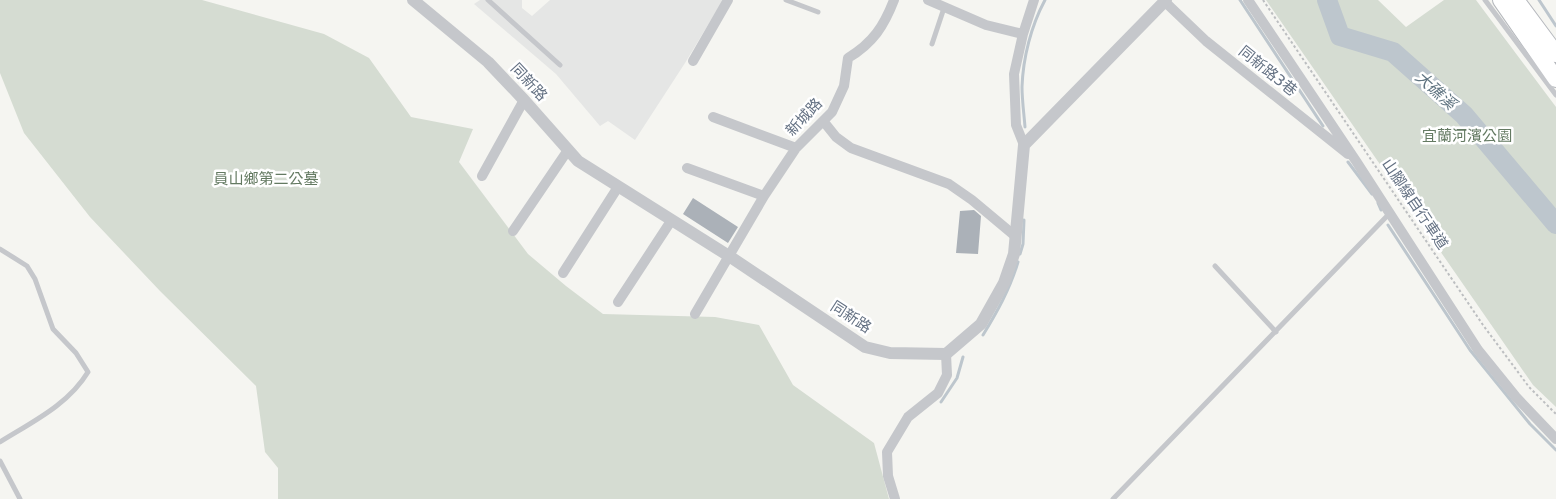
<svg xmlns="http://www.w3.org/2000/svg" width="1556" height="499" font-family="'DejaVu Sans','Noto Sans TC',sans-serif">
	<rect width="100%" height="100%" fill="#f5f5f1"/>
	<path fill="#e5e6e5" d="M480 0H522V8L532 16 550 0H723L685 63 635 140 608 121 600 126 556 74 474 4Z"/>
	<path fill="#d5dcd2" d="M0 0H202L324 34 369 58 411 117 473 129 459 162 528 254 566 286 603 314 715 317 759 325 793 385 874 443 889 499H278V468L265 452 256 386 160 291 90 217 24 133 0 73Z
		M1266 0H1378L1406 27 1444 0H1476L1556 107V407L1533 385Z"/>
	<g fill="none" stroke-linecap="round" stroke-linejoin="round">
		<path stroke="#bdc6cd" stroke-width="3" d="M1240 0 1323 126
			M1539 0 1556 26
			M1025 127C1024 114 1022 100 1022 87 1023 58 1031 26 1045 0
			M1348 162 1372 194
			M1378 203 1381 210
			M1388 225 1470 350 1530 424 1556 450
			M1020 254 1023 244 1024 220
			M983 335C997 312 1010 289 1018 262
			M941 402 957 378 963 357"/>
		<path stroke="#bdc6cd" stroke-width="20" d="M1327 0 1340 36 1393 52 1464 115 1556 224"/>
	</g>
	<path fill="#abb1b8" d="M693 198 738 227 728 243 683 214Z
		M974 210 981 216 978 254 956 253 960 211Z"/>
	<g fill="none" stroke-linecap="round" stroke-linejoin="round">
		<defs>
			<path id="primary" d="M1501 0 1556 79
				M1516 0 1556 54"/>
		</defs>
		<use href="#primary" stroke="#b5b8bd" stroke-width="18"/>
		<path stroke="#bcbec0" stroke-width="2" stroke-dasharray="2.5 2.5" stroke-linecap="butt" d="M1263 0 1483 325 1529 387 1556 414"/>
		<path stroke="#c5c7cb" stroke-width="5" d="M488 0 560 65
			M786 0 818 12
			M1485 0 1556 95
			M932 44 944 8
			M0 249 27 266 35 279 53 329 76 353 88 372C68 405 32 422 0 442
			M1215 266 1276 332
			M0 461 20 499
			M1113 499 1389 214"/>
		<path stroke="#c5c7cb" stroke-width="10" d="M928 0 986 25 1023 34
			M1248 0 1356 161 1478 350 1516 397 1556 439
			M1164 1 1206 41 1348 154
			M693 61 728 0
			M713 117 796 148
			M824 122 836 137 851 148 949 184 972 200 1015 236
			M1024 145 1016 125 1014 74 1023 34 1034 0
			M687 168 764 196
			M482 176 524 100
			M513 231 568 150
			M563 273 618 187
			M618 302 671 221
			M695 314 764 196 796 148 832 112 844 86 848 58C873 43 884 26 894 0
			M895 499 888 476 887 452 908 417 938 393 947 375 946 354"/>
		<path stroke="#c5c7cb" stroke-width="12" d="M413 0 488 62 524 100 578 161 729 256 865 347 890 353 946 354 981 324 1004 283 1014 254 1024 145 1166 0"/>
		<use href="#primary" stroke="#fff" stroke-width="16"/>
	</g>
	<g text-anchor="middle" stroke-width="5" stroke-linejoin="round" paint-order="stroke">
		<g font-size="15" fill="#647183" stroke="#fff">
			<text transform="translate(1268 71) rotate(39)" y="5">同新路3巷</text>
			<text transform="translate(529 82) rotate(47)" y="5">同新路</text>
			<text transform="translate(804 117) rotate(-47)" y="5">新城路</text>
			<text transform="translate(1415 204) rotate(56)" y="5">山腳線自行車道</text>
			<text transform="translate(851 317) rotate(33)" y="5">同新路</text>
		</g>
		<g font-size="15" fill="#647a62" stroke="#fff">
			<text x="1467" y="141">宜蘭河濱公園</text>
			<text x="266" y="184">員山鄉第二公墓</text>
		</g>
		<g font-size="16" font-style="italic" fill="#5f7380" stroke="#fff">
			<text transform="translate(1436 90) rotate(42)" y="6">大礁溪</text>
		</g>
	</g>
</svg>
